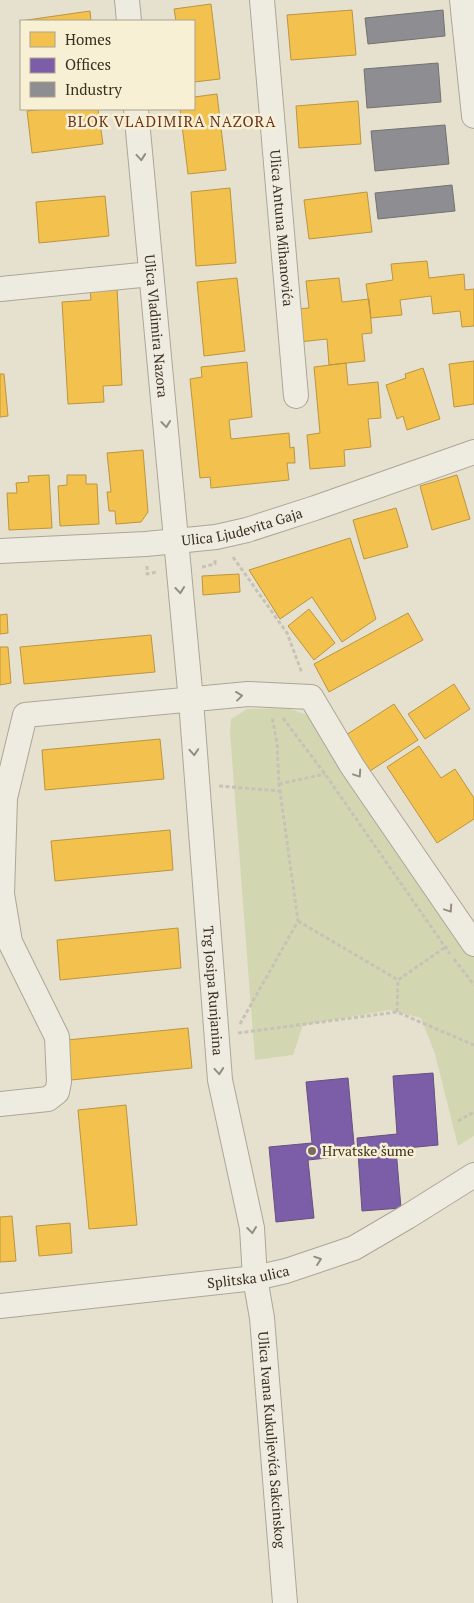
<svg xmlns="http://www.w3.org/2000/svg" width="474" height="1603" font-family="'PT Serif',serif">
	<rect width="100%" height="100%" fill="#e6e1cf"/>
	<path fill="#d3d7b1" d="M288 708 315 718 474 953V1136L458 1146 435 1054 421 1018 390 1010 303 1025 293 1055 255 1060 230 733 231 719 247 709Z"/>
	<path fill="#f2c14e" stroke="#bb9540" d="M211 4 220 79 194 82V21H176L174 9Z
		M352 10 356 55 291 60 287 15Z
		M90 11 91 21H21V32L20 21Z
		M217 94 226 170 188 174 180 109H194V97Z
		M358 101 361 144 299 148 296 106Z
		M44 109H98L103 144 32 153 27 111Z
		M230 188 236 263 196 266 191 192Z
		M367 192 372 232 309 239 304 200Z
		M105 196 109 236 39 243 36 202Z
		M427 261 429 278 464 274 465 290 474 289V326L462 327 460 311 433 314 431 296 400 300 402 315 371 318 366 284 393 280 391 264Z
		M237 278 245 351 204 356 197 282Z
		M339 278 342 302 369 299 372 333 362 334 365 361 329 365 327 339 299 342 296 309 309 308 306 281Z
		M117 287 122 385 103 386 104 402 68 404 62 302 91 300 90 289Z
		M474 361V404L454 407 449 364Z
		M247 362 252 417 229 420 231 439 289 433 290 448 294 447 295 463H287L289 480 211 488 210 477 200 478 190 379 202 377 201 367Z
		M346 363 348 385 378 382 381 418 368 419 371 447 344 450 345 466 310 469 307 435 320 433 314 367Z
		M423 368 440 419 407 430 403 416 397 419 386 385 406 378 405 374Z
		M0 374H4L8 416 0 417Z
		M143 450 148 512 141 522 116 524 115 511H109L107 492H111L107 453Z
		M49 475 52 528 9 530 7 493H17L16 483 29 482 28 476Z
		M67 475H86V484H97L99 524 60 526 58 486 67 485Z
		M457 475 470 519 432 530 420 486Z
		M396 508 408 547 364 559 353 520Z
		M350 538 376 619 342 642 312 597 280 619 249 570Z
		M239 574 240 592 203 595 202 576Z
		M309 609 335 643 314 660 288 626Z
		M408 613 423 640 329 692 314 664Z
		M7 614 8 633 0 634V615Z
		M151 635 155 672 24 684 20 647Z
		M0 647H8L11 683 0 685Z
		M454 684 470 709 425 739 408 714Z
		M394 704 418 740 370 771 346 735Z
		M160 739 164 779 45 790 42 750Z
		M419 746 441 778 455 769 474 798V819L437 843 387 767Z
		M170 830 173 870 55 881 51 841Z
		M178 928 181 968 60 980 57 940Z
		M188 1028 192 1068 71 1080 67 1040Z
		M126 1105 137 1225 89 1229 78 1110Z
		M12 1216 16 1261 0 1262V1217Z
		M70 1223 72 1253 39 1256 36 1226Z"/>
	<path fill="#7b5ea7" stroke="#68507e" d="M433 1073 438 1145 396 1149 401 1208 362 1211 357 1138 397 1134 393 1076Z
		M348 1078 355 1155 308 1160 314 1218 276 1222 269 1147 312 1143 306 1082Z"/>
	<path fill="#8d8d92" stroke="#747170" d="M443 10 445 36 368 44 365 18Z
		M438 63 441 102 367 108 364 69Z
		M445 125 449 164 375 171 371 131Z
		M452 185 455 211 378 219 375 193Z"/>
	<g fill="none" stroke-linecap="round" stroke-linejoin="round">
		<defs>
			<g id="minor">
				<path d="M127 0 129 21"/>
				<path id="s1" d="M262 0 296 396"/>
				<path d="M462 0 474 116"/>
				<path id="s2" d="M136 109 191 701 220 1080 252 1228 255 1278 262 1318 285 1603"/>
				<path d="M0 289 151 274"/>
				<path id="s3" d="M0 551 146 544 216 537 247 530 315 508 474 452"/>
				<path d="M0 1104 48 1099 57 1092 59 1082 57 1037 10 942 2 894 5 798 25 715 248 694 311 697 352 766 474 944"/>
				<path id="s4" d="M0 1306 255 1278 286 1271 354 1248 407 1217 474 1175"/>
			</g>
		</defs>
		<use href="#minor" stroke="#aca697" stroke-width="26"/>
		<path stroke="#c7c2b7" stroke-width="3" stroke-dasharray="4 2.5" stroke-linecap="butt" d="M233 557 287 633 302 673
			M147 566V574L156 572
			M202 567 215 564V558
			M283 718 325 774 450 954
			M279 784 325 774
			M219 786 280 791
			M298 921 398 980
			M454 959 474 985
			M397 1012 398 980 447 946
			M240 1024 298 921 279 784 277 743 272 717
			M238 1033 397 1012 474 1045
			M458 1121 474 1112"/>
		<use href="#minor" stroke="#eeebe1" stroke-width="24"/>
	</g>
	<defs><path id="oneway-chevron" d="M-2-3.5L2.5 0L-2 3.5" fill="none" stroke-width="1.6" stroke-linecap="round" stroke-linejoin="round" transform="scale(1.25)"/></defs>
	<g stroke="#948d80">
		<use href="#oneway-chevron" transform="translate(141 157) rotate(85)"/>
		<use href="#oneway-chevron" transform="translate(166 424) rotate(84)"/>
		<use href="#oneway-chevron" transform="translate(180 590) rotate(84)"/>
		<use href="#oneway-chevron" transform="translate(239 696) rotate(-7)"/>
		<use href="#oneway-chevron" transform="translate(194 752) rotate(86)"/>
		<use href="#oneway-chevron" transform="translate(358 774) rotate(56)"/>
		<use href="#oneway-chevron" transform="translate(449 909) rotate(56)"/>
		<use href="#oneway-chevron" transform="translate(219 1071) rotate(85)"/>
		<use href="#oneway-chevron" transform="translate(252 1230) rotate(83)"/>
		<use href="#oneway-chevron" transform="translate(318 1260) rotate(-19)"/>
	</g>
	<circle fill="#776d5d" stroke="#f7f0d5" stroke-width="2" cx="312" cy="1151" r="5"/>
	<g text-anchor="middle" stroke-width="5" stroke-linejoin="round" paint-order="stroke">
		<g font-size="14" fill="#3b2f1f" stroke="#f7f0d5">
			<text dy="5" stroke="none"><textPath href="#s1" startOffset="229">Ulica Antuna Mihanovića</textPath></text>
			<text dy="5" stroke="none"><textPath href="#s2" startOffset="218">Ulica Vladimira Nazora</textPath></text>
			<text dy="5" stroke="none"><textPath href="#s3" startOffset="244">Ulica Ljudevita Gaja</textPath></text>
			<text dy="5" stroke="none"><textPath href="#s2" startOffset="885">Trg Josipa Runjanina</textPath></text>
			<text dy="5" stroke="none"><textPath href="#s4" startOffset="250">Splitska ulica</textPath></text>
			<text dy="5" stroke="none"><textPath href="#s2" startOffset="1339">Ulica Ivana Kukuljevića Sakcinskog</textPath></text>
		</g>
		<g font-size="14" fill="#3b2f1f" stroke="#f7f0d5" text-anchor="start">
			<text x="322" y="1156">Hrvatske šume</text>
		</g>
		<g font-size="15" letter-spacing="1" fill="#69331c" stroke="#f7f0d5">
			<text x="172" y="127">BLOK VLADIMIRA NAZORA</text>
		</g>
	</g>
	<rect x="20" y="20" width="175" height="90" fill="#f7f0d5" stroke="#aca38c"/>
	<rect x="30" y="32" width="25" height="15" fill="#f2c14e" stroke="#aca38c"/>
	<text x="65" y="45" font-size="15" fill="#3b2f1f">Homes</text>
	<rect x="30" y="58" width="25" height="15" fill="#7b5ea7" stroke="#aca38c"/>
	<text x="65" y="70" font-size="15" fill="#3b2f1f">Offices</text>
	<rect x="30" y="82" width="25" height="15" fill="#8d8d92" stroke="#aca38c"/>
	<text x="65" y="95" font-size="15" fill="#3b2f1f">Industry</text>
</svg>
